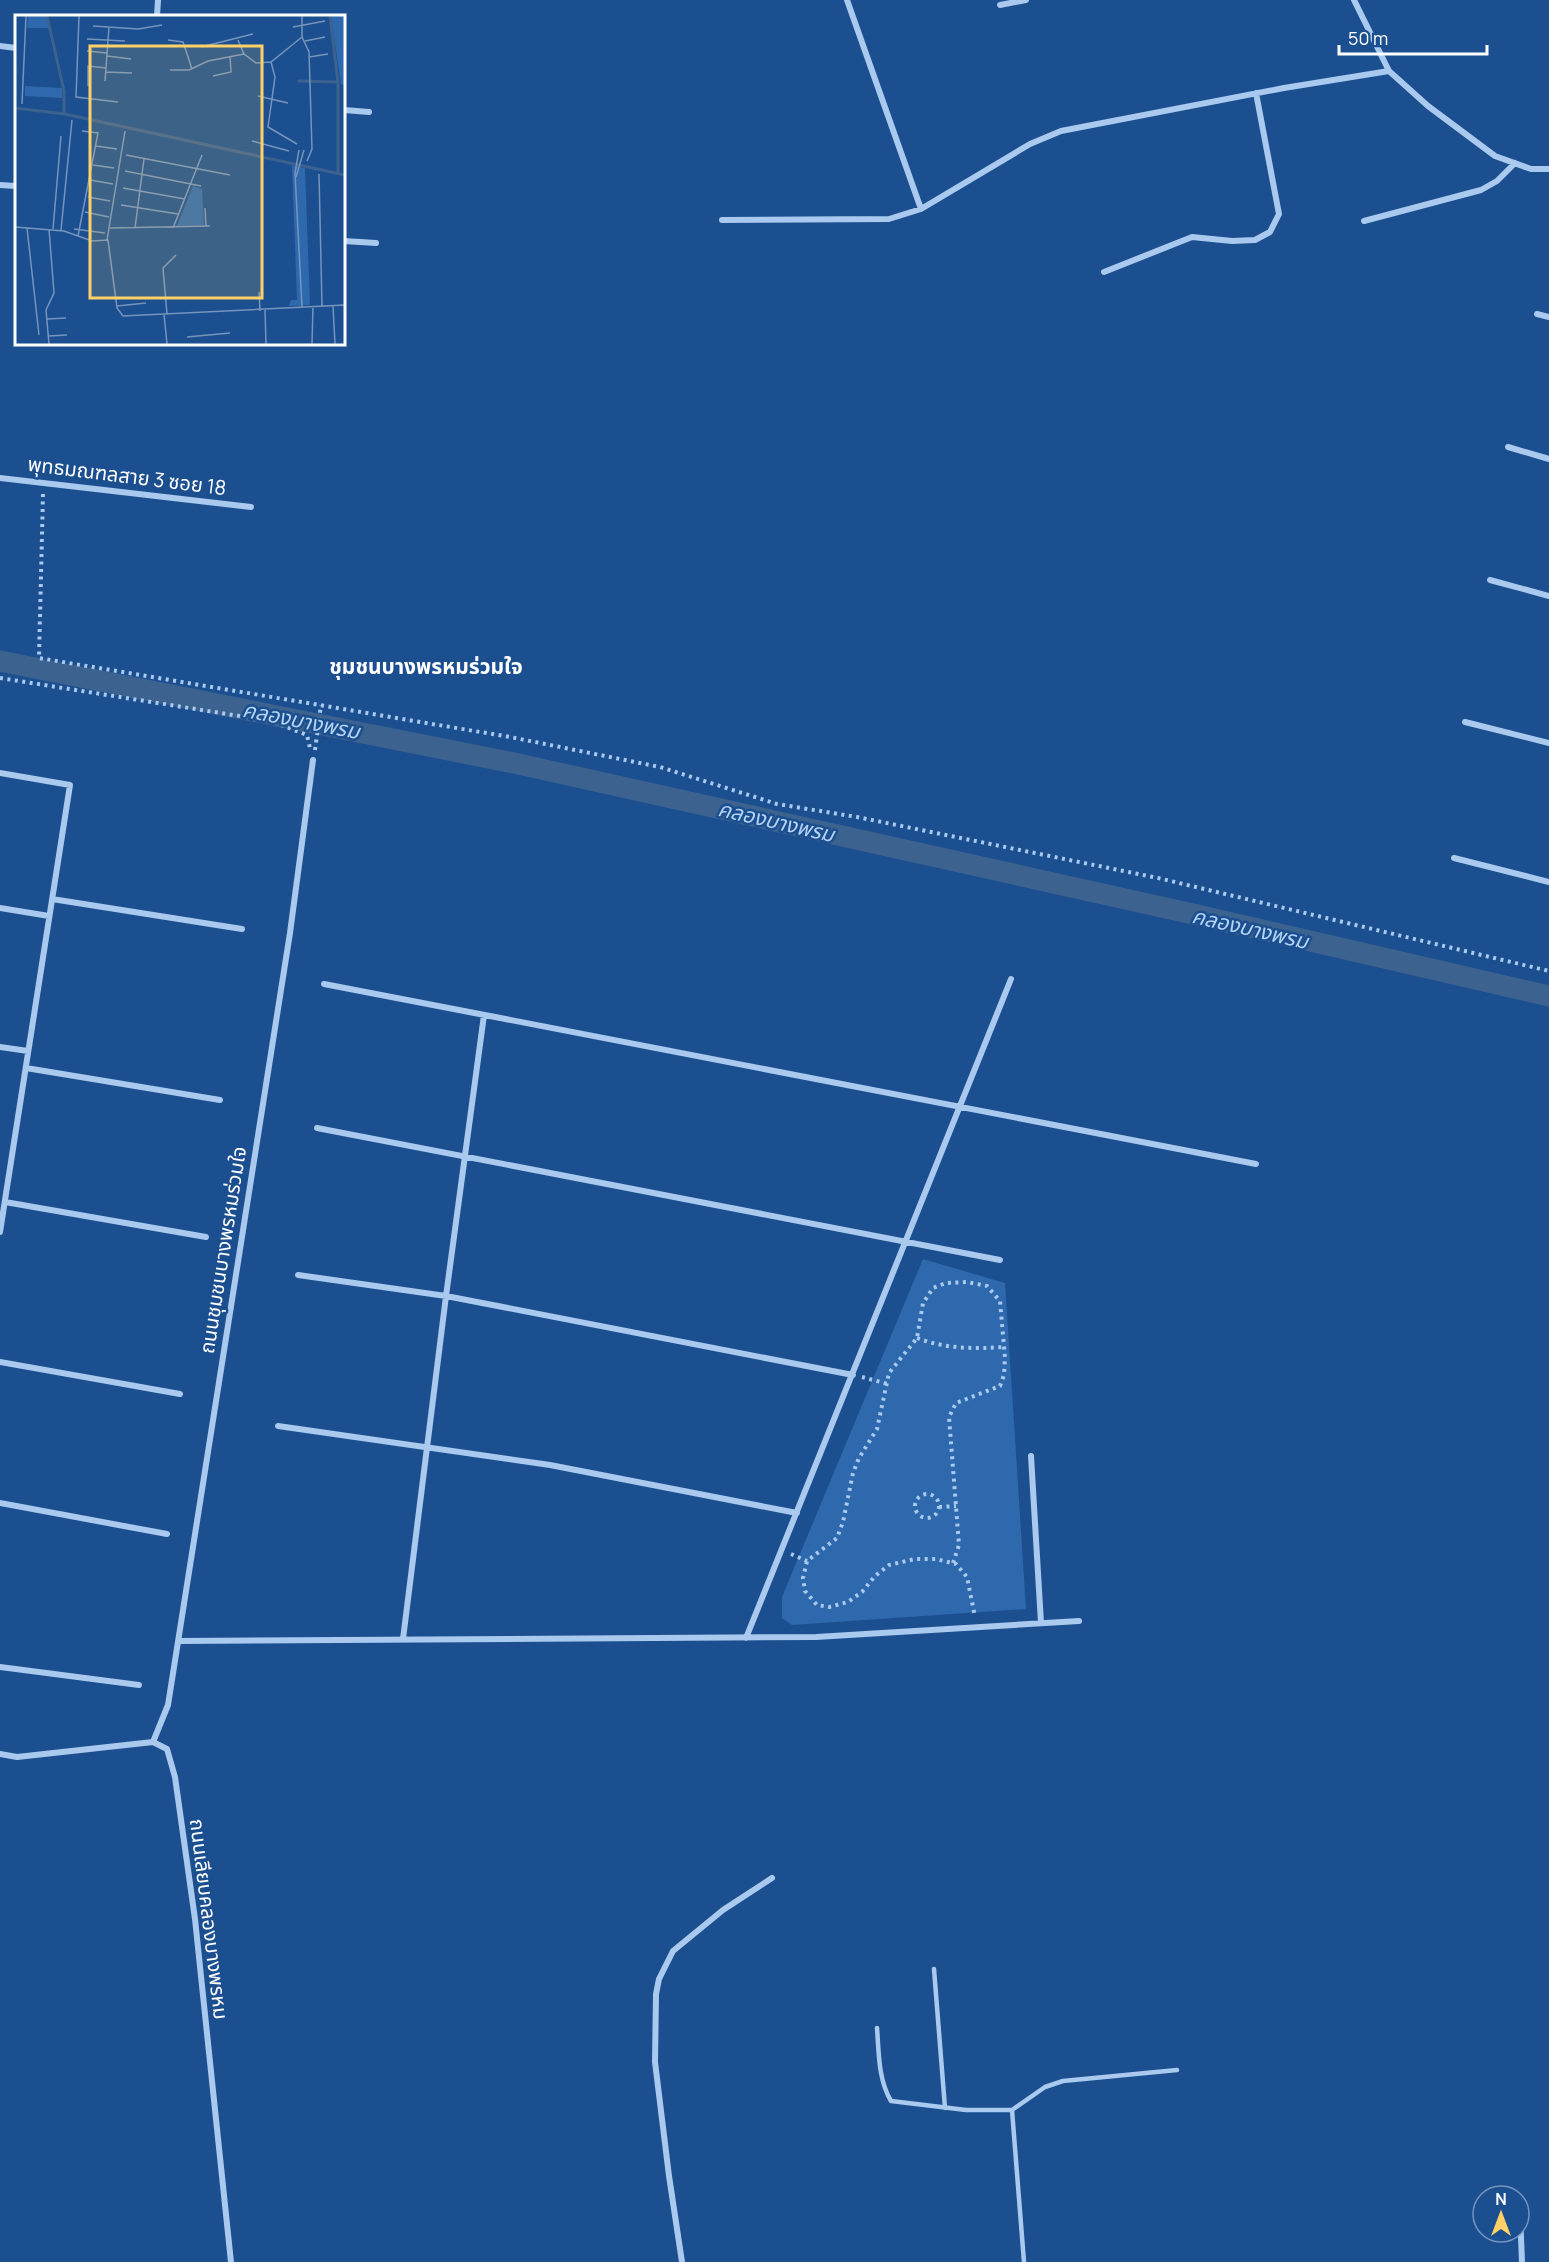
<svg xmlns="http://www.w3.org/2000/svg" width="1549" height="2262" font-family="Manrope,'Noto Sans Thai',sans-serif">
	<rect width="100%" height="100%" fill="#1b4f8f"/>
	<path fill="#2e69ad" d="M923 1259 1005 1283 1026 1609 792 1625 782 1618V1597Z"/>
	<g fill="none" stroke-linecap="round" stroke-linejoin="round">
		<path stroke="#3c6290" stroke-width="21" d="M0 661 514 763 1193 914 1549 996"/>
		<path stroke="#a9c9ee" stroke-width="4" stroke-dasharray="3 4.5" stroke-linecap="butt" d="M43 494 39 658 510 737 660 767 777 804 857 817 1158 878 1549 971
			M0 678 271 721 307 735 310 748
			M315 750 321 705
			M917 1338C946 1349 974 1349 1004 1347
			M862 1377 888 1384
			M915 1506a12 12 0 1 1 24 0a12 12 0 1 1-24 0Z
			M939 1507 956 1506
			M791 1554 807 1561
			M953 1563 959 1545 949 1417 956 1403 1000 1386 1004 1375 1005 1358 1000 1301 987 1286 967 1282 946 1283 933 1288 923 1303 917 1338 889 1373 877 1429 859 1458 853 1473 843 1522 837 1538 807 1561 803 1578 805 1591 817 1605 829 1607 848 1602 862 1592 875 1576 889 1565 915 1559H936L956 1564 967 1577 975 1617"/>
		<path stroke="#a9c9ee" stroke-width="4.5" d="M934 1969 945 2108
			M877 2028C879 2053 878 2079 891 2101L966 2110H1012
			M1024 2262 1012 2110 1045 2087 1063 2081 1177 2070"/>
		<path stroke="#a9c9ee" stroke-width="6" d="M847 0 921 209
			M1354 0 1389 71 1428 106 1495 156 1531 169H1549
			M1000 5 1026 0
			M157 16 158 0
			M0 46 16 48
			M344 110 369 112
			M0 185 16 186
			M722 220 889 219 921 209 1030 144 1061 131 1284 88 1389 71
			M1364 221 1481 190 1497 181 1515 163
			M344 241 376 243
			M1104 272 1192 237 1232 241 1255 240 1270 232 1279 214 1256 93
			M1537 314 1549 317
			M1508 447 1549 459
			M0 478 251 507
			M1490 580 1549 596
			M1465 722 1549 743
			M0 773 70 785 0 1232
			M1454 858 1549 882
			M52 899 242 929
			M0 908 49 916
			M324 984 1256 1164
			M0 1047 28 1051
			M26 1068 220 1100
			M317 1128 1000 1260
			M5 1202 206 1237
			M298 1275 446 1296 853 1375
			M0 1362 180 1394
			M278 1426 550 1465 797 1513
			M1031 1456 1041 1623
			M0 1503 167 1534
			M746 1638 1011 979
			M403 1639 446 1296 484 1015
			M178 1641 816 1637 1079 1621
			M0 1667 139 1685
			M153 1742 168 1705 290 933 313 760
			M0 1754 17 1757 153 1742 167 1749 175 1777 195 1919 231 2262
			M1520 2212 1522 2262
			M682 2262 669 2176 655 2062 656 1994 659 1979 673 1951 723 1910 772 1878"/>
	</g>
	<g text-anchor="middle" stroke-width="5" stroke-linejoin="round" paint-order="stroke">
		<g font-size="20" fill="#fff" stroke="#1b4f8f">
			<text transform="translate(127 476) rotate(7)" y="7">พุทธมณฑลสาย 3 ซอย 18</text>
			<text transform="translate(223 1250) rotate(-81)" y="7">ถนนชุมชนบางพรหมร่วมใจ</text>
			<text transform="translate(209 1919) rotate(83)" y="7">ถนนเลียบคลองบางพรหม</text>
		</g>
		<g font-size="21" font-weight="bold" fill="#fff" stroke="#1b4f8f">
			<text x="426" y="674">ชุมชนบางพรหมร่วมใจ</text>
		</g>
		<g font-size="21" font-style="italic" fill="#b5d3f5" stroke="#1b4f8f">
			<text transform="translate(301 721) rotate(11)" y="7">คลองบางพรม</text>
			<text transform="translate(776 822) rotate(13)" y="7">คลองบางพรม</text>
			<text transform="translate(1250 929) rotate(13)" y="7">คลองบางพรม</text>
		</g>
	</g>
	<g transform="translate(15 15)">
		<rect width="330" height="330" fill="#1b4f8f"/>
		<path d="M13 1H31L35 13H12ZM316 1H330V70L326 69ZM10 71 47 73V83L10 81ZM277 150 290 153 295 290 274 291 276 285H282ZM178 171 187 174 189 210 162 211Z" fill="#2e69ad"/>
		<path fill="none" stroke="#3c6290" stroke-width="3" d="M32 1 49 76V99M315 1 323 67V159M283 66 323 67M0 93 50 99 330 160"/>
		<path fill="none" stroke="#7695bc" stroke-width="1.5" d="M64 1 61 82 103 87M78 11 123 14 147 10M278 12 310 6M287 22 294 37 297 134 292 146M72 24 110 26M153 25 168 27 177 54M223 25 229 39 241 48 256 47 287 22V1M290 26 310 22M186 32 238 19M72 36 92 38M92 41 116 44M294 42 313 39M256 47 260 62 253 112 282 129M155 55H174L193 46 229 39M91 57 117 58M198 61 216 57 215 41M90 66 94 12M73 71V51L91 53M243 81 273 88M7 89 11 1M237 126 274 136M81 131 102 134M284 135 280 158 287 292M111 140 215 160M78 150 99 153M110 156 186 171M304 159 307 291M281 162 289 135M75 165 98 169M108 173 170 184M73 182 95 186M106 190 163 199M190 193 191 212M70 197 94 202M0 212 49 216 77 226 93 225 102 293 108 301 330 290M12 213 24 320M95 213 195 211M120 213 129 144M158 213 187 140M34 214 39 278 31 295 34 329M38 214 46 121M59 214 90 218M46 215 57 105M63 221 83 118 67 116M92 225 110 116M244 277 245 296M102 291 131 288M318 291 320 329M250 295 251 329M149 299 152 329M152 299 148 253 161 240M32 304 51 303M34 321 52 320M172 322 215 318M297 329 298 291"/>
		<path fill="#ffd166" fill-opacity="0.15" stroke="#ffd166" stroke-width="3" d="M75 31H247V283H75Z"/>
		<rect width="330" height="330" fill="none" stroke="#fff" stroke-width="3"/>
	</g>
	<g transform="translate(1501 2214)"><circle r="28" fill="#1b4f8f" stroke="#7695bc" stroke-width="1.5"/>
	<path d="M0-4.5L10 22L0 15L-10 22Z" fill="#ffd166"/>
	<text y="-9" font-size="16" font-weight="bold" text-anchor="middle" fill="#ffffff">N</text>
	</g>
	<path d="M1339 45v9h148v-9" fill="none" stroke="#ffffff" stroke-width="3"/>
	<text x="1348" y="45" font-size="18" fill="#ffffff" stroke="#1b4f8f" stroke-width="4.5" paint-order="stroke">50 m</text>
</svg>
